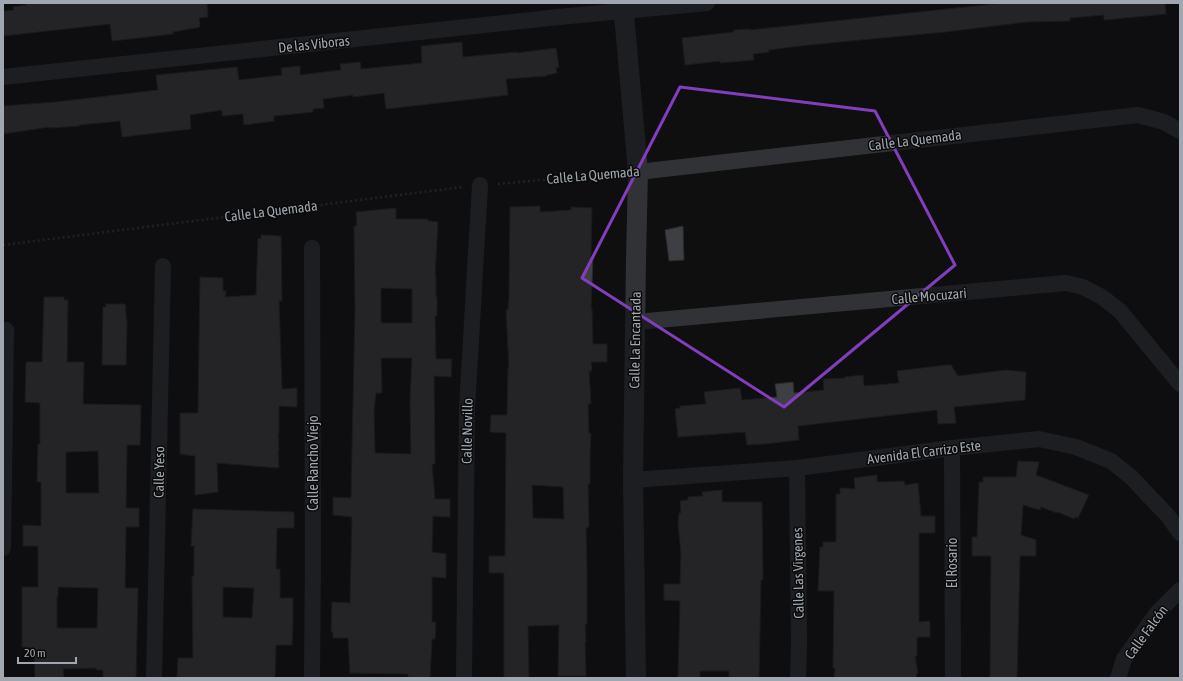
<svg xmlns="http://www.w3.org/2000/svg" width="1183" height="681" font-family="'Asap Condensed',sans-serif">
	<rect width="100%" height="100%" fill="#0f0f10"/>
	<path fill="#3e3f43" stroke="#292a2c" fill-rule="evenodd" d="M25 3H207L208 17 199 18 200 27 173 32V34L112 41 110 24 3 36V11L14 10 13 7 26 5Z
		M1003 3H1165L1166 14 1104 20V15L1070 18V21L1027 22 945 32 808 45 768 50 769 52 753 54 754 60 720 63V61L685 65 682 38 734 32V30L750 29V30Z
		M462 42 463 57 517 52V53L556 48 559 67 556 68 557 73 547 75V76L506 79 508 95 386 109 384 93 353 97V95L323 99 324 108 313 109V112L274 116V121L244 125 243 114 222 116V110L190 115 191 129 122 137 120 121 79 125V126L49 128V127L3 134V106L56 102 158 90 156 75 237 67 239 80 282 75 281 68 300 66V75L341 70 340 64 360 62 361 69 422 63 421 46Z
		M540 206V212L571 210V207L592 208 591 257H593L591 309 592 308 593 344H607V362H591L592 371H589L591 404H588L589 433H591L590 454V484H588L589 527 586 528 587 572V624H585L586 642H585L586 676H558L559 625 528 626 529 678H504V573H489V556H505L506 433 490 432 491 415H507L508 368H509L506 310H508L509 297 510 207ZM532 485 563 487 564 519 533 518Z
		M396 208V219H428V221L438 222 435 276H436V297H437V316H435L436 359H452L451 377 434 376 435 464H432L435 499H450V517L433 516 432 552 446 554V578L432 577V622H436L435 639H432L430 678H408V674L350 673 348 638H333V632H331L332 602 350 603 352 517 333 515V497L351 498 355 310 354 226H357L356 212ZM381 288 412 289V323H381ZM381 358H412L410 401 411 454 375 453 374 411 376 393H382Z
		M683 226 684 260 669 261 665 230Z
		M261 235 281 236 282 301H279L282 389 297 388V407L279 406V433H278L279 451H278L279 468 217 463 218 492 195 495V456L180 454V413H198L200 277 223 278V291H226L225 297 256 295 258 238 261 239Z
		M44 297H64V300H68L67 362H84L83 404 141 405 140 445H127L126 508H139V527H126L125 588H138L136 678H103V670H96V668L63 669 64 678H35L34 648 22 647V587H38V546H23V525L41 526V482H37L38 444H40V403L25 402 26 362H42ZM98 451 99 493H66V452ZM58 587 98 588 97 628H57V596H58Z
		M106 304H125L127 324 126 365H102L103 307H106Z
		M946 365H951L958 376 1006 370 1026 372 1025 400 954 407 956 423 938 424 937 410 798 426 799 440 764 444 747 445 745 432 678 437 675 409 680 408V406L706 404 704 392 740 388 742 400 777 397 775 384 793 382 794 393 824 390 823 379 845 378V377L863 375 864 386 899 383 897 371Z
		M1018 461 1039 462 1036 475 1089 495 1078 518 1075 517 1074 519 1058 512 1057 513 1041 507 1040 510 1023 505 1021 535 1036 540V556H1020L1017 678H990L991 556H972V537H977L979 482H983V477H1016Z
		M877 475V482L904 481 905 485 918 483 921 516H935V533H919V622L930 621V637H917V656H915L918 673H917L916 678H834L835 668H833L834 591H818L820 547H823V542H836V494H840V488L855 489 854 478Z
		M722 490V502H762L763 580H761L759 678H729V671H700V678H678L680 601 664 600V584H680L681 553 678 524 679 513H681L680 501 688 500V497L703 496 702 492Z
		M193 509 294 512V528H277L276 569H280V598H293V625L292 645H276L275 678H177L178 658H193L192 576H194V546H191ZM223 587 254 588 252 618 223 617Z"/>
	<g fill="none" stroke-linecap="round" stroke-linejoin="round">
		<path stroke="#37393c" stroke-width="2.5" stroke-dasharray="2 3" stroke-linecap="butt" d="M498 184 618 173
			M3 245 463 187"/>
		<path stroke="#303235" stroke-width="16" d="M3 77 559 17 707 3
			M638 172 1138 115 1164 122 1180 131
			M636 322 1066 283 1083 287 1102 297 1120 311 1180 384
			M952 448 953 678
			M797 468 799 643 798 678
			M633 480 797 468 952 448 1039 439 1076 447 1111 461 1131 477 1168 516 1180 533
			M3 548 6 330
			M154 678 163 266
			M312 678 313 557 312 248
			M464 678 467 408 480 185
			M1118 678 1124 659 1157 613 1180 590"/>
		<path stroke="#303235" stroke-width="20" d="M623 3 638 172 636 259 633 480 636 678"/>
	</g>
	<path d="M0 0H1183V681H0ZM680 87 875 111 955 265 784 407 582 278Z" fill="#0f0f10" fill-opacity=".55" fill-rule="evenodd"/>
	<path fill="none" stroke="#813ebd" stroke-width="3" stroke-linejoin="round" d="M680 87 875 111 955 265 784 407 582 278Z"/>
	<g text-anchor="middle" stroke-width="3" stroke-linejoin="round" paint-order="stroke">
		<g font-size="14" fill="#a1a7b0" stroke="#0a0a0b">
			<text transform="translate(314 44) rotate(-6)" y="5">De las Viboras</text>
			<text transform="translate(915 140) rotate(-7)" y="5">Calle La Quemada</text>
			<text transform="translate(593 175) rotate(-5)" y="5">Calle La Quemada</text>
			<text transform="translate(271 211) rotate(-7)" y="5">Calle La Quemada</text>
			<text transform="translate(929 296) rotate(-5)" y="5">Calle Mocuzari</text>
			<text transform="translate(635 340) rotate(-89)" y="5">Calle La Encantada</text>
			<text transform="translate(467 431) rotate(-89)" y="5">Calle Novillo</text>
			<text transform="translate(924 452) rotate(-7)" y="5">Avenida El Carrizo Este</text>
			<text transform="translate(313 463) rotate(-90)" y="5">Calle Rancho Viejo</text>
			<text transform="translate(159 472) rotate(-89)" y="5">Calle Yeso</text>
			<text transform="translate(952 563) rotate(-90)" y="5">El Rosario</text>
			<text transform="translate(798 573) rotate(-91)" y="5">Calle Las Virgenes</text>
			<text transform="translate(1146 632) rotate(-54)" y="5">Calle Falcón</text>
		</g>
	</g>
	<rect width="1183" height="681" fill="none" stroke="#a1a7b0" stroke-width="8"/>
	<path d="M18 657v6h58v-6" fill="none" stroke="#a1a7b0" stroke-width="2"/>
	<text x="24" y="657" font-size="12" fill="#a1a7b0" stroke="#0a0a0b" stroke-width="3" paint-order="stroke">20 m</text>
</svg>
